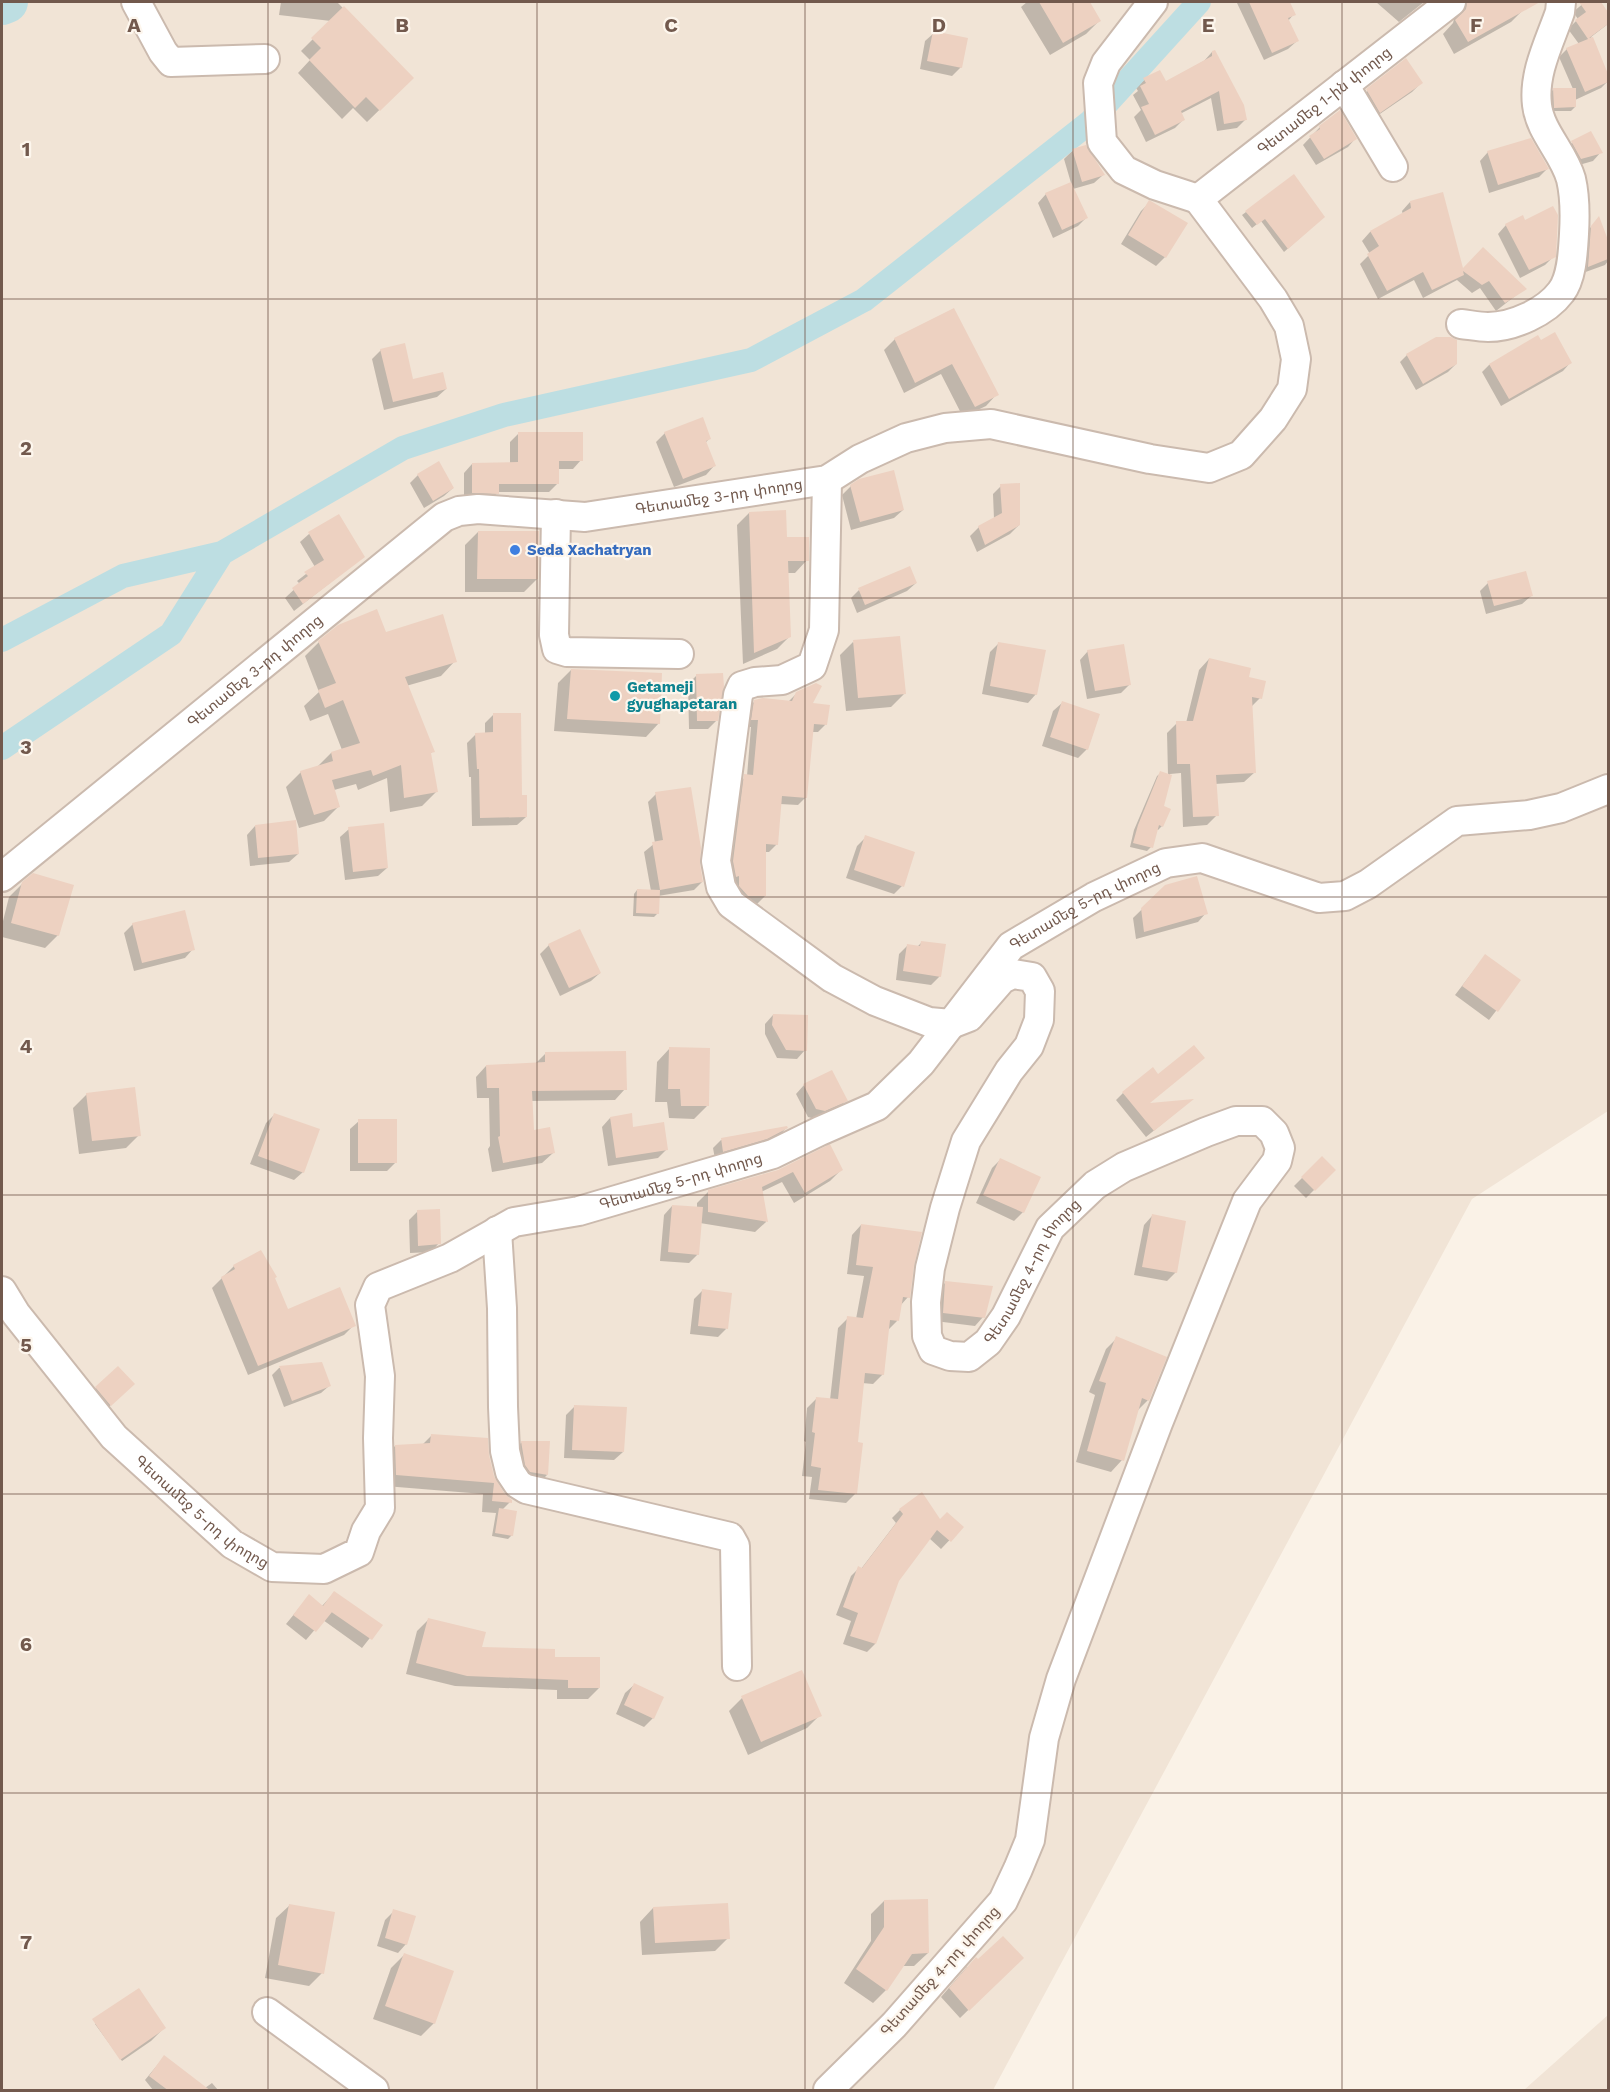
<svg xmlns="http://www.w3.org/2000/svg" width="1610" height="2092" font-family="'Work Sans','Noto Sans Armenian',sans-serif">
	<rect width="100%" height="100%" fill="#faf2e7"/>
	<path fill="#f1e4d6" d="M2 2H1608V1111L1472 1199 993 2090H2Z
		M1608 2015V2090H1524Z"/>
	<path fill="#0003" d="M281 2H337L412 78 367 122 353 108 342 119 298 73 310 60 301 51 331 21 279 15Z
		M1027 2H1088L1099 21 1086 34 1050 55 1021 7Z
		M1239 2H1288L1294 14 1288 21 1297 41 1288 49 1264 60 1237 3Z
		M1376 2H1424L1399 22Z
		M1468 2H1520L1524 9 1511 22 1454 54 1443 34 1453 23 1455 15Z
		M1585 2H1599L1608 14V24L1591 37 1608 81 1601 88 1575 100V107L1571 111H1551L1550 93 1554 89H1573L1559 57 1567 49 1579 44 1568 29 1578 19 1573 12Z
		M934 33 961 67 952 76 920 69 925 41Z
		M1212 52 1245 120 1237 128 1217 131 1211 98 1180 114 1183 120 1175 128 1146 142 1134 117 1141 110 1133 95 1138 91 1136 88 1144 80 1160 72 1165 83 1204 61Z
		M1405 60 1421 83 1412 92 1371 120 1358 99Z
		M1320 127 1355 139 1348 147 1316 165 1303 145Z
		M1572 143 1601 152 1593 161 1572 167 1564 151Z
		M1073 150 1103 175 1094 183 1073 189 1086 218 1078 226 1053 238 1038 203 1046 194 1071 183 1064 159Z
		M1488 152 1547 169 1539 177 1489 193 1480 161Z
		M1150 202 1165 257 1156 266 1121 244 1141 211Z
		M1410 202 1462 271 1483 250 1524 289 1496 311 1480 288 1472 293 1457 280 1423 298 1414 280 1378 299 1360 264 1370 254 1362 241 1370 232 1403 215 1402 211Z
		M1246 212 1320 220 1284 252 1261 221 1252 228 1242 215Z
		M1599 218 1608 244V261L1605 265 1580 274 1583 236Z
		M1506 225 1554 256 1545 265 1520 278 1498 234Z
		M953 310 997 394 986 406 963 417 941 374 904 393 884 350 895 339Z
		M1540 342 1570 363 1563 371 1501 406 1482 372 1489 365Z
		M381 350 412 380 446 389 437 397 384 410 372 359Z
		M1407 355 1456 364 1448 372 1416 390 1400 362Z
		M519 433 581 460 573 469H558V483L549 492H498L489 502 464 501V473L472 464H510V442Z
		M665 433 710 438 705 443 714 466 706 475 674 487 656 442Z
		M418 475 453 488 444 496 424 508 410 483Z
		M851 486 903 510 894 518 851 530 842 495Z
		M1001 486 1019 525 1010 534 977 552 970 536 979 527 994 519 993 494Z
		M749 513 786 538 807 560 795 573H787L790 636 777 649 743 664 737 525Z
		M339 516 363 557 294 611 285 598 300 584 297 581 315 567 300 542 309 534Z
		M478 532 537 579 524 592H465V545Z
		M916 583 907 591 857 613 851 598 859 590Z
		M1488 583 1531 596 1522 604 1486 614 1480 591Z
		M385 633 455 661 441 676 406 686 433 751 430 754 436 792 422 806 390 812 387 778 358 790 356 784 334 790 339 806 324 821 299 828 286 787 301 772 317 767 331 753 342 750 328 714 310 721 304 706 319 692 305 656 319 642Z
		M853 642 904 694 891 707 846 711 840 655Z
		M999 643 1036 694 1028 703 982 694 990 652Z
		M1088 651 1130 684 1121 693 1087 699 1080 660Z
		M1209 659 1247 678 1260 698 1251 707 1255 772 1244 782 1215 784 1217 815 1207 825 1183 827 1181 773 1170 774 1162 807V826L1158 830 1156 829 1151 847 1147 851 1130 847 1134 830 1157 776 1161 773 1168 775 1167 733 1177 723H1186L1199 670Z
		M571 670 659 723 646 737 554 731 558 683Z
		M697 675 717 720 708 729H689L688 684Z
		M797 693 811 704 826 724 818 732H812L806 797 798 805 780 804 777 844 769 852H765V896L757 904H740L728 884 737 784 747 776 751 727H744L747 709 755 701 788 702Z
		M1062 703 1087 749 1078 758 1042 746 1053 711Z
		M494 714 526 817 517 825 472 826 471 777H469L467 743 476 734H485V723Z
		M656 794 698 864 702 882 694 890 658 896V913L654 917 633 916 634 894 637 890 651 891 644 852 655 843 648 802Z
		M255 826 298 854 289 862 250 866 247 835Z
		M349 829 387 868 378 876 345 880 340 837Z
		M866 837 902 886 894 894 846 878 857 846Z
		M23 883 58 935 45 948 2 937V925L9 897Z
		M1166 886 1206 913 1198 922 1136 939 1133 918Z
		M133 924 193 949 185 958 134 971 124 933Z
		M922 942 940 976 931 985 896 980 899 954 908 945 917 947Z
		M549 945 600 973 591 981 560 996 540 954Z
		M1485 956 1519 981 1489 1020 1455 995Z
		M773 1015 805 1050 797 1059 777 1058 765 1034V1024Z
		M670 1048 707 1106 694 1119 669 1118 667 1102H655L657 1062Z
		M546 1053 625 1089 615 1100 531 1101 532 1132 553 1153 542 1163 492 1172 488 1149 490 1146 489 1098H477L476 1077 486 1066 535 1064Z
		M804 1085 846 1100 838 1109 815 1119 808 1117 796 1094Z
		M1123 1093 1147 1104 1184 1106 1146 1137 1116 1100Z
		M87 1094 139 1135 126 1148 79 1154 73 1108Z
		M275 1114 303 1172 294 1180 250 1164 266 1123Z
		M610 1118 631 1129 666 1150 658 1158 608 1166 602 1127Z
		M359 1121 396 1162 387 1171H350V1129Z
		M786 1128 778 1137 757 1147 715 1159 713 1148 721 1140Z
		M1322 1158 1334 1170 1306 1198 1294 1186Z
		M1000 1160 1023 1212 1014 1221 976 1203 992 1168Z
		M841 1170 830 1181 794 1203 782 1182 761 1192 766 1222 755 1232 700 1223 698 1254 689 1263 660 1261 664 1215 672 1206 697 1208V1203L708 1192 778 1171Z
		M418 1211 439 1243 431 1252 410 1253 409 1220Z
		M1152 1216 1176 1272 1167 1281 1134 1275 1144 1225Z
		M861 1225 912 1266 908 1297 900 1306 897 1321 888 1330 883 1374 873 1384 862 1383 856 1443 855 1494 846 1503 809 1499 812 1477 802 1476 806 1442 804 1441 807 1408 817 1398 830 1400 838 1328 848 1318 856 1319 864 1276 847 1274 852 1235Z
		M234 1266 274 1278 288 1311 354 1325 344 1335 248 1375 212 1288Z
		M946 1282 983 1317 975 1326 935 1321 937 1291Z
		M703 1290 726 1329 718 1337 690 1334 694 1299Z
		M1117 1338 1148 1400 1136 1412 1122 1460 1111 1472 1076 1462 1095 1395 1089 1392 1106 1349Z
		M321 1363 329 1386 321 1393 284 1407 272 1375 279 1368Z
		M96 1388 124 1393 101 1414 88 1397Z
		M575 1406 623 1452 614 1460 564 1458 566 1415Z
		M432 1435 487 1455 493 1477 510 1502 502 1510 512 1535 508 1539 492 1536 496 1513 482 1512 483 1494 385 1486 384 1458 395 1446 422 1445Z
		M522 1442 547 1475 539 1483 521 1480 513 1451Z
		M900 1510 962 1527 941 1549 929 1538 897 1580 875 1644 867 1652 843 1644 851 1621 836 1615 851 1576 859 1568 861 1569 896 1523 892 1518Z
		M334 1593 380 1625 362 1648 323 1620 306 1640 286 1624 309 1596 322 1606Z
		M428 1620 480 1648 553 1659 599 1688 588 1699H557V1690L455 1686 406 1674 417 1631Z
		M634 1685 653 1718 644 1727 616 1714 625 1693Z
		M742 1698 820 1715 807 1728 748 1755 729 1711Z
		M884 1901 928 1953 914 1966H902L886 1990 873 2003 844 1983 871 1941V1914Z
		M290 1905 322 1973 309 1986 265 1978 276 1918Z
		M653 1908 728 1938 715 1951 642 1955 640 1922Z
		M394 1911 406 1944 398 1953 377 1946 385 1920Z
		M404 1955 434 2023 421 2036 373 2019 391 1968Z
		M1022 1958 960 2018 941 1997 967 1967Z
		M108 2011 164 2028 151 2041 122 2061 95 2024Z
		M164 2057 205 2088 212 2083 218 2090H153L145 2080Z"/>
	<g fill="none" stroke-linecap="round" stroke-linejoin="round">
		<path stroke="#bddee2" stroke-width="24" d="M2 640 123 576 222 553 403 448 504 415 751 360 864 300 1090 122 1199 2
			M2 748 171 634 222 553"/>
		<path stroke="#bddee2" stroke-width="42" d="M2 4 7 2"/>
	</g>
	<path fill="#edd1c1" d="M1039 2H1090L1101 21 1063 43Z
		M1249 2H1290L1296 15 1288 18 1299 41 1272 53Z
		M1467 2H1540L1468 42 1455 20 1466 9Z
		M1579 2H1601L1608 12V24L1589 38 1593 37 1608 74V82L1585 92 1566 48 1588 39 1575 20 1586 12Z
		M344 6 414 78 380 111 366 97 355 108 309 60 321 48 311 38Z
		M933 31 968 38 962 68 927 61Z
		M1215 50 1244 105 1247 120 1224 124 1219 91 1181 111 1185 120 1155 135 1141 107 1149 104 1140 86 1146 83 1143 78 1160 70 1166 81 1212 56V51Z
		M1406 58 1423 83 1380 113 1366 89Z
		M1553 88H1576V107L1554 108Z
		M1340 110 1357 139 1324 159 1309 136 1320 129 1319 126Z
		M1591 131 1603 153 1581 159 1571 141Z
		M1531 138 1549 169 1498 185 1487 151Z
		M1086 145 1105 175 1082 182 1072 149Z
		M1294 174 1325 217 1288 249 1265 219 1257 225 1245 211Z
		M1071 182 1088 218 1062 230 1045 193Z
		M1443 192 1463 268 1483 247 1527 289 1505 303 1489 281 1482 285 1463 271 1464 275 1432 290 1423 272 1387 291 1367 254 1379 246 1370 231 1411 208 1410 201Z
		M1149 200 1188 223 1166 258 1128 235Z
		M1553 206 1558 215 1556 257 1529 270 1505 224 1523 215 1525 220Z
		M1599 216 1608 240V259L1588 267 1591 226Z
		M954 308 999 395 975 407 952 364 915 383 894 338Z
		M1555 332 1572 363 1509 399 1489 364 1538 335 1541 340Z
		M1436 337H1451L1457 340V364L1423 384 1406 354Z
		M405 343 413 379 443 372 447 389 393 402 380 349Z
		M703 417 711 439 706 441 716 466 683 479 664 432Z
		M518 432H583V461H559V484H499V494L472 493V463L518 462Z
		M439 461 454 488 433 501 417 474Z
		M894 470 904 510 860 522 850 485 859 479Z
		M1020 483V525L985 545 978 526 1002 513 1000 484Z
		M786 510 787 537H809V561H788L791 637 754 653 749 512Z
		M339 514 365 557 303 604 292 588 308 576 304 572 324 560 308 532Z
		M478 531H539L538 579H477Z
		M910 566 917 583 865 605 858 588Z
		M1526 571 1533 596 1494 606 1487 581Z
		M377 609 386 632 443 614 457 662 405 677 435 752 431 753 438 792 404 798 401 765 373 776 371 770 332 780 340 807 314 815 300 771 333 761 331 752 360 743 343 700 325 708 318 690 336 683 318 641 338 625Z
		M900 636 906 694 858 698 853 640Z
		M998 642 1046 650 1037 695 990 686Z
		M1124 644 1131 685 1095 691 1087 650Z
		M1209 658 1251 668 1249 677 1266 681 1262 699 1252 697 1256 773 1216 775 1219 816 1193 817 1190 764H1177L1176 721H1193Z
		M571 669 662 673 660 724 567 719Z
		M723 673 724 687 718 721H697L696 674Z
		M816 683 822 686 813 703 830 705 827 725 814 724 807 798 782 796 778 845 766 844V896H748L739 886V876L736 877 733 861 744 774 753 775 758 720H751L754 700 763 698 792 701 796 692Z
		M1062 701 1100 714 1088 750 1050 737Z
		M493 713H521L522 795H527V817L480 818 479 769H477L475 733 493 732Z
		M1160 771 1172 775 1164 806 1171 809 1163 827 1159 825 1153 848 1133 843 1138 825Z
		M691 787 701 848 700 864 703 882 660 890 652 842 663 840 655 792Z
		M296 820 299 854 258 858 255 825Z
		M384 823 388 868 353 872 348 827Z
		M865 835 915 852 904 887 854 870Z
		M33 873 74 885 59 936 11 923 22 882Z
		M1197 876 1208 914 1144 932 1141 908 1165 885Z
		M637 889 660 890 659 914 636 913Z
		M185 910 195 950 142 963 132 923Z
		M580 929 601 973 569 988 548 944Z
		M921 941 946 944 941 977 903 971 907 944 920 946Z
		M1485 954 1521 980 1498 1012 1462 986Z
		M773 1014 808 1015 807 1051 786 1050 772 1025Z
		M1194 1045 1205 1058 1150 1103 1194 1099 1154 1131 1122 1092 1153 1067 1158 1074Z
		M669 1047 710 1048 709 1106H681L680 1089H668Z
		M626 1051 627 1090 532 1091 534 1130 550 1127 555 1153 503 1163 498 1137 500 1136 499 1088H487L486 1065 545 1062V1052Z
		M832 1070 848 1101 825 1111 816 1109 803 1084Z
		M135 1087 141 1136 92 1141 86 1093Z
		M274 1113 320 1129 304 1173 258 1156Z
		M632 1113 633 1127 664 1122 668 1150 616 1158 610 1117Z
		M358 1119H397V1163H358Z
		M787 1126 788 1128 767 1139 723 1152 721 1138Z
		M830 1144 843 1170 805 1193 793 1172 762 1187 768 1222 708 1212V1190L778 1170Z
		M1322 1156 1336 1170 1315 1191 1301 1177Z
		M1000 1158 1041 1177 1024 1213 983 1195Z
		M672 1205 703 1207 699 1255 668 1252Z
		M440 1209 441 1244 418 1246 417 1210Z
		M1152 1214 1186 1221 1177 1273 1142 1267Z
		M861 1224 922 1232 914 1266 910 1298 903 1297 899 1321 890 1320 884 1375 865 1373 858 1442 863 1443 857 1494 818 1490 821 1468 811 1466 815 1433 812 1432 816 1397 838 1399 847 1316 863 1318 873 1267 856 1265Z
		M261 1250 277 1277 275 1278 288 1309 340 1287 356 1326 258 1366 221 1277 235 1269 233 1265Z
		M945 1281 993 1286 985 1318 943 1313Z
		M702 1289 732 1293 728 1329 698 1326Z
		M1116 1336 1167 1357 1149 1401 1142 1398 1124 1461 1087 1451 1106 1383 1099 1381Z
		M322 1362 331 1386 292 1401 279 1366Z
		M118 1366 135 1384 111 1406 95 1387Z
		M574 1405 627 1407 624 1452 572 1450Z
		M431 1434 488 1438 489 1455 494 1476 504 1493 512 1500V1503L492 1501 494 1483 396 1475 395 1445 430 1443Z
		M521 1441H550L548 1475 530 1472 525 1465Z
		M922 1492 940 1519 947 1512 964 1527 951 1542 937 1530 899 1581 876 1644 850 1636 858 1613 843 1607 858 1566 862 1568 903 1514 899 1509Z
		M499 1508 517 1511 513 1536 495 1533Z
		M334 1591 383 1625 372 1640 330 1611 332 1612 316 1632 293 1615 309 1594 323 1606Z
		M428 1618 486 1632 482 1647 555 1649V1657H600V1688H568V1680L467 1676 416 1663Z
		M802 1670 822 1716 761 1742 741 1696Z
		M634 1683 664 1697 654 1719 624 1705Z
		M928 1899 929 1953 912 1954 887 1991 856 1969 884 1927V1900Z
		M728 1903 730 1939 655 1943 653 1907Z
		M289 1904 335 1912 324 1974 278 1965Z
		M393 1909 416 1916 407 1945 385 1938Z
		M1003 1936 1024 1958 969 2011 949 1988 976 1957 978 1959Z
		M404 1953 454 1971 435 2024 385 2006Z
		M139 1988 166 2028 120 2060 92 2019Z
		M164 2055 211 2091H169L149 2076Z"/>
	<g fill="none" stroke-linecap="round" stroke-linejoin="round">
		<defs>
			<g id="minor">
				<path d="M136 2 163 52 171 62 265 59"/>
				<path d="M1153 2 1106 63 1098 83 1102 142 1124 170 1155 185 1198 199"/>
				<path d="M1344 85 1393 167"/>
				<path id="s1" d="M1198 199 1451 2"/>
				<path d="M1461 324C1470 325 1479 327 1488 327 1513 327 1546 312 1561 292 1572 278 1573 251 1574 234 1575 217 1575 196 1571 179 1564 153 1540 132 1537 105 1533 73 1550 41 1560 12L1561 2"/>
				<path id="s2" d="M827 480 824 630 812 666 782 680 755 682 742 686 738 695 716 861 721 887 731 904 832 978 875 1001 929 1022 951 1024 969 1017 1002 979 1013 974 1032 977 1040 991 1039 1020 1029 1046 1009 1071 966 1141 945 1208 930 1268 926 1302 927 1336 933 1350 950 1356 969 1357 988 1342 1006 1316 1050 1228 1095 1185 1124 1167 1206 1132 1236 1121H1262L1274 1133 1280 1148 1277 1161 1247 1201 1158 1423 1061 1679 1044 1738 1030 1840 1018 1869 1003 1901 894 2025 828 2090"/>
				<path d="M556 514 554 635 557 649 567 652 679 654"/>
				<path id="s3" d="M2 877 444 517 459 511 478 509 585 517 827 480 860 459 906 438 945 428 991 424 1150 459 1209 468 1241 455 1273 419 1292 389 1296 359 1289 326 1273 299 1198 199"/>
				<path d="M497 1231 502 1308 503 1407 505 1451 510 1472 518 1484 526 1489 730 1537 735 1546 737 1666"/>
				<path id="s4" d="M2 1291 16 1314 114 1437 232 1544 272 1567 324 1569 359 1552 366 1531 380 1508 378 1438 380 1376 370 1305 378 1287 450 1258 514 1222 579 1211 773 1154 820 1131 877 1106 921 1063 1011 946 1094 897 1166 863 1202 858 1319 898 1345 896 1368 884 1457 821 1529 815 1561 808 1608 789"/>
				<path d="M267 2012 374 2090"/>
			</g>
		</defs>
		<use href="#minor" stroke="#cbbaae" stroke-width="32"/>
		<use href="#minor" stroke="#fff" stroke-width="28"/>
	</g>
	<path fill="none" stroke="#72594d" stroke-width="1.5" stroke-opacity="0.55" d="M268 2V2090M537 2V2090M805 2V2090M1073 2V2090M1342 2V2090M2 299H1608M2 598H1608M2 897H1608M2 1195H1608M2 1494H1608M2 1793H1608"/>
	<circle fill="#3f7fe0" stroke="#fdf6ed" stroke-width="2" cx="515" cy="550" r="6"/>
	<circle fill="#0f9aa8" stroke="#fdf6ed" stroke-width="2" cx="615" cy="696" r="6"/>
	<g text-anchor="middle" stroke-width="4.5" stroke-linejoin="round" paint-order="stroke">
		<g font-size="15" fill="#72594d" stroke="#fdf6ed">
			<text dy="5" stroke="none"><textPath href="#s1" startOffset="160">Գետամեջ 1-ին փողոց</textPath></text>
			<text dy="5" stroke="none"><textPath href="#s3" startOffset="848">Գետամեջ 3-րդ փողոց</textPath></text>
			<text dy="5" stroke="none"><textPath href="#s3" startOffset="326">Գետամեջ 3-րդ փողոց</textPath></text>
			<text dy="5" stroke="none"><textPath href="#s4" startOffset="1580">Գետամեջ 5-րդ փողոց</textPath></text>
			<text dy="5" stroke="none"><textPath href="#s4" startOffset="1076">Գետամեջ 5-րդ փողոց</textPath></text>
			<text dy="5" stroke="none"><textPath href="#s2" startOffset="1388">Գետամեջ 4-րդ փողոց</textPath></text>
			<text dy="5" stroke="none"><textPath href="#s4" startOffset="300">Գետամեջ 5-րդ փողոց</textPath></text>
			<text transform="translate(940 1971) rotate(-48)" y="5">Գետամեջ 4-րդ փողոց</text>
		</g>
		<g font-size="15" font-weight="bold" fill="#366cbe" stroke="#fdf6ed" text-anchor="start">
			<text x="527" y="555">Seda Xachatryan</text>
		</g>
		<g font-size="15" font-weight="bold" fill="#0d838f" stroke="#fdf6ed" text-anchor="start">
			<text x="627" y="692">Getameji<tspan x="627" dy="17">gyughapetaran</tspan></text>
		</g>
	</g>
	<g font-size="20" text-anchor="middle" font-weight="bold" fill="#72594d" stroke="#fdf6ed" stroke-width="4.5" stroke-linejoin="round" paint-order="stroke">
		<text x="134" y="32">A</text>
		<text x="402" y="32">B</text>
		<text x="671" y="32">C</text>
		<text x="939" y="32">D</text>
		<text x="1208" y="32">E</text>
		<text x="1476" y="32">F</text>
		<text x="26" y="156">1</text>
		<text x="26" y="455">2</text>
		<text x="26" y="754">3</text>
		<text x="26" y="1053">4</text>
		<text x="26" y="1352">5</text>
		<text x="26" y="1651">6</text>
		<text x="26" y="1949">7</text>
	</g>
	<rect width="1610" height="2092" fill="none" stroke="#72594d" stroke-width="6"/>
</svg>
